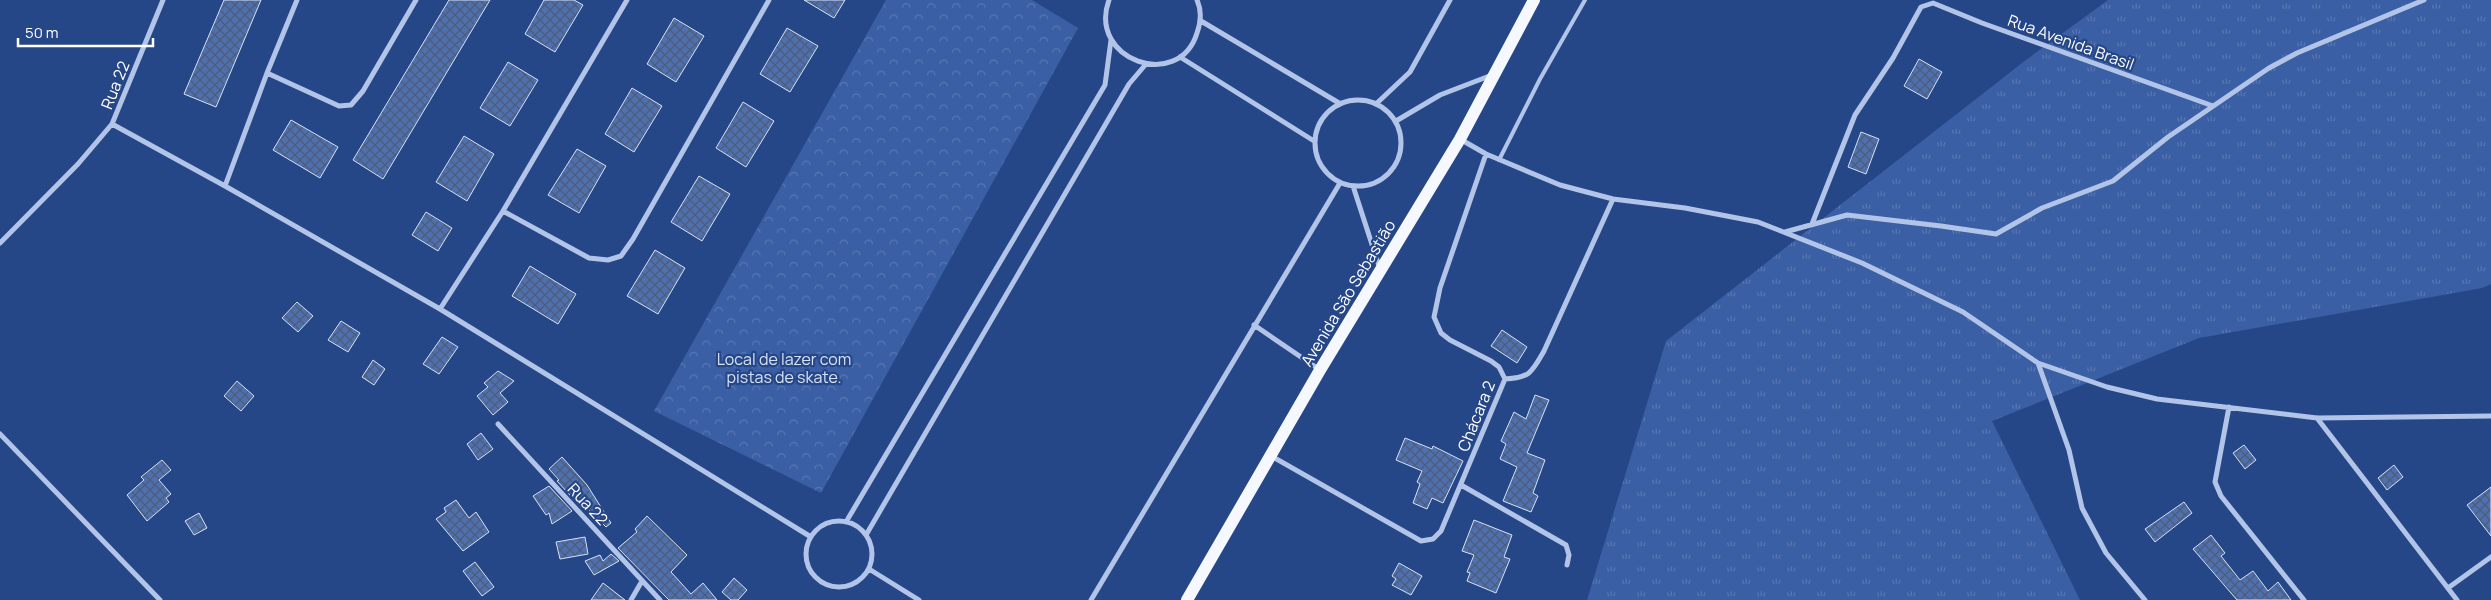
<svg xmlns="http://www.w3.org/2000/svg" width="2491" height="600" font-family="Manrope,sans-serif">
	<defs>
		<pattern id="grass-tufts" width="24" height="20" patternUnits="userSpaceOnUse" patternTransform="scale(1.25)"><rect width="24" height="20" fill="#3b5fa4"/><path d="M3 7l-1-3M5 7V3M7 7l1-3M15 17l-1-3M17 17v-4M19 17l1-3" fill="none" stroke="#5877b2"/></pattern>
		<pattern id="park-crowns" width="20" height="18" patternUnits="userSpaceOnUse" patternTransform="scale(1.25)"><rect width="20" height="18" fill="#3b5fa4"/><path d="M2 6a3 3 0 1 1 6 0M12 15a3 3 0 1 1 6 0" fill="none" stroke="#5877b2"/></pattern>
		<pattern id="building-cross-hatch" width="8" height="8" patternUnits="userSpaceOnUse" patternTransform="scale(1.25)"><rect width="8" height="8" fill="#4f70af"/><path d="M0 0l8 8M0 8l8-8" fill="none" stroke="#4d5c79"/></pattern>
	</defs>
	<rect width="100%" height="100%" fill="#264787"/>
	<path fill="url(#grass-tufts)" d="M2108 0H2491V284L2482 288 2199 338 1992 421 2080 600H1587L1666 341 2026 60Z"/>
	<path fill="url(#park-crowns)" d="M886 0H1032L1078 28 821 493 654 411Z"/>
	<path fill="url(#building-cross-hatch)" stroke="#d6e2f7" d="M224 0H261L216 107 184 94Z
		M449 0H490L383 179 353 160Z
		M544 0H574L583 5 555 52 525 34Z
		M804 0H845L834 18Z
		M674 18 704 36 676 82 647 64Z
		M787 28 818 46 790 92 760 74Z
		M1919 59 1942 72 1927 99 1904 86Z
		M508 62 538 80 510 126 480 108Z
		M632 88 662 106 634 152 605 134Z
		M743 102 774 121 746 167 716 148Z
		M291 120 338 147 320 178 273 150Z
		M1861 132 1879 139 1866 174 1848 167Z
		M464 136 494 154 467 201 436 182Z
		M577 149 606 166 579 213 548 195Z
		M699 176 730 194 702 241 671 222Z
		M426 212 452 228 438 251 412 235Z
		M655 250 685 268 658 314 627 296Z
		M530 266 576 294 558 324 512 296Z
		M297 302 313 316 298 332 282 318Z
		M341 321 360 333 348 352 328 340Z
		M1502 330 1527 347 1517 363 1491 346Z
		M442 337 458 347 439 374 423 364Z
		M373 360 385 369 374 385 362 377Z
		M498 371 514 381 500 393 508 402 493 415 477 396 488 387 484 383Z
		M237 381 254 396 241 411 224 396Z
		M1535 395 1549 400 1527 453 1545 460 1533 493 1538 496 1531 512 1503 501 1517 467 1500 459 1506 444 1501 441 1514 412 1526 419Z
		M481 433 493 449 478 460 467 444Z
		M1405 438 1432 449 1433 446 1463 461 1443 503 1432 498 1427 509 1413 503 1420 484 1417 482 1422 471 1396 460Z
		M2244 445 2256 460 2245 469 2233 453Z
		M562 457 587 485 611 523 606 527 583 504 580 506 557 481 559 480 549 469Z
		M162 460 171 470 159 480 171 494 166 498 169 502 147 521 127 495 144 480 141 477Z
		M2394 465 2403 477 2387 490 2378 478Z
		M549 486 572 511 552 524 549 513 546 515 533 496Z
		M2491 487V536L2467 505Z
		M456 500 469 518 476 512 489 532 463 551 436 519 446 512 444 508Z
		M2184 502 2192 513 2155 542 2145 529Z
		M199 513 207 528 194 535 185 521Z
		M647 516 687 555 671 572 691 594 703 583 717 600H669L618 548 637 532 635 529Z
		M1474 520 1512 535 1504 557 1510 559 1496 593 1467 581 1470 573 1467 572 1474 555 1462 551Z
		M2211 535 2225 553 2221 556 2240 580 2253 571 2268 591 2278 582 2291 600H2237L2193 549Z
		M585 537 588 554 560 559 556 542Z
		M611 554 619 561 594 575 585 561 600 555 603 561Z
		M475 562 494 587 482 596 463 571Z
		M1399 563 1422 576 1411 595 1392 585 1396 579 1392 576Z
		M734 578 747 590 738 600H731L722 592Z
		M603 583 625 600H591Z"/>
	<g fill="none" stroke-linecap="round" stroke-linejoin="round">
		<path stroke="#b2c5e9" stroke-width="4" d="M1499 160 1540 79 1585 0"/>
		<path stroke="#b2c5e9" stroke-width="5" d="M297 0 267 73 339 106 351 105 363 91 416 0
			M627 0 503 211 589 258 608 260 621 256 633 239 769 0
			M1109 0C1087 60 1179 92 1197 33 1201 22 1202 11 1197 0
			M1201 21 1339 103
			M1180 57 1314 141
			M267 73 225 186 440 309 811 537
			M1315 143a43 43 0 1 1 86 0a43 43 0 1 1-86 0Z
			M1377 103 1410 72 1450 0
			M1396 121 1440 95 1492 75
			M112 124 225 186
			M1460 139 1486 154 1560 185 1613 199 1685 208 1758 222 1862 263 1963 312 2038 363 2107 387 2157 399 2317 418 2491 416
			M1353 186 1380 269
			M1812 224 1855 115 1893 58 1921 7 1933 3 1982 23 2213 106
			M1785 232 1847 215 1941 226 1996 234 2042 208 2113 181 2168 137 2269 68 2297 53 2424 0
			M0 243 78 164 112 124 163 0
			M440 309 503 211
			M1254 325 1320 370
			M2038 363 2069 450 2082 508 2106 553 2145 600
			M1505 379C1530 378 1532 372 1544 351L1613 199
			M2229 407 2215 482 2221 496 2304 600
			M2317 418 2457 600
			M498 424 660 600
			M0 434 160 600
			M1271 456 1421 541 1433 539 1441 531 1505 379 1499 367 1491 361 1450 340 1441 333 1434 317 1440 288 1486 154
			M1461 485 1566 545 1569 555 1567 565
			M806 554a33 33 0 1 1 66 0a33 33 0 1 1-66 0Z
			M846 522 1105 85 1111 40
			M866 535 1129 84 1146 64
			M869 569 919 600
			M2448 588 2491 557
			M631 600 642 581
			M1091 600 1340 183"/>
		<path stroke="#f5f8fe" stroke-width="12" d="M1187 600 1320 370 1460 139 1534 0"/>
	</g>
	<g text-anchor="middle" stroke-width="4.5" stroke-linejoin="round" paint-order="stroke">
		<g font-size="16" fill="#fff" stroke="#264787">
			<text transform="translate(2071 42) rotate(20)" y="6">Rua Avenida Brasil</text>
			<text transform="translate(115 85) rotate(-68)" y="6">Rua 22</text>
			<text transform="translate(1348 293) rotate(-59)" y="6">Avenida São Sebastião</text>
			<text transform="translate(1476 416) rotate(-68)" y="6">Chácara 2</text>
			<text transform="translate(588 504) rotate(47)" y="6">Rua 22</text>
		</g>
		<g font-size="16" fill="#d6e2f7" stroke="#264787">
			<text x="784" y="365">Local de lazer com<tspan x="784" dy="18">pistas de skate.</tspan></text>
		</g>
	</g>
	<path d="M18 38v8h135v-8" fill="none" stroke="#ffffff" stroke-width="2.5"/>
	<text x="25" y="38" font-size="15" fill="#ffffff" stroke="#264787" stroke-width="4" paint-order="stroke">50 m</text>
</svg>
